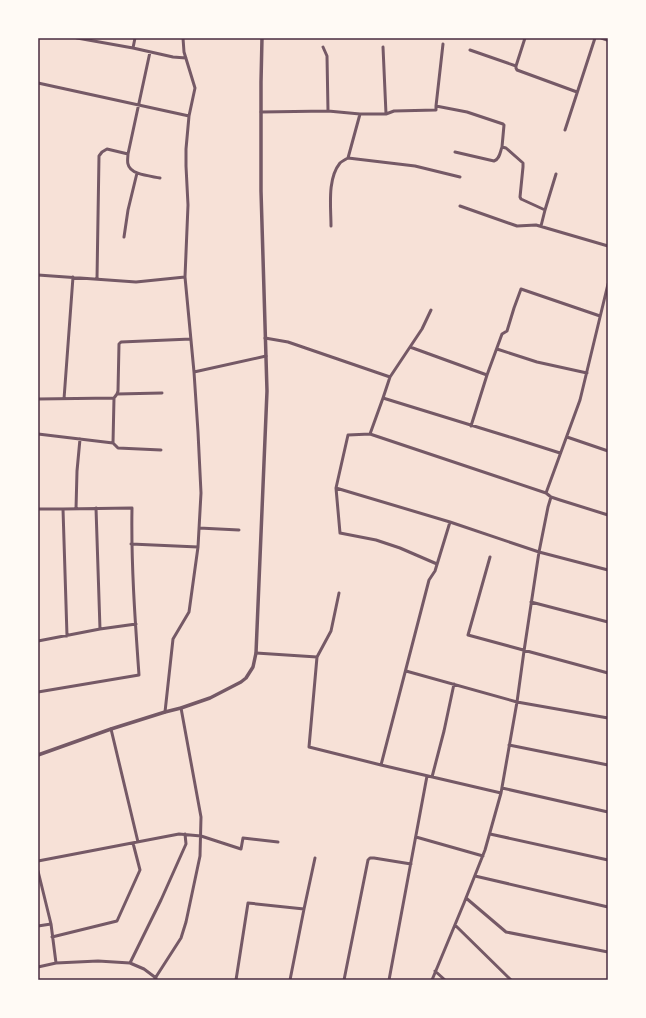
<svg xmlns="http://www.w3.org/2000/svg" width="646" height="1018" font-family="'PT Sans',sans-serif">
	<rect width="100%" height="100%" fill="#f7e1d7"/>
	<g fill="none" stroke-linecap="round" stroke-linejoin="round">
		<path stroke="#755966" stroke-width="3" d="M77 38 133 48 173 57 186 58
			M525 38 516 66V68L517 70 577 92
			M443 44 436 106 467 112 503 124 504 125 502 147 506 148 523 163V167L520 197 521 199 545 210 541 226
			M323 47 327 56 328 111
			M133 48 135 38
			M470 50 516 66
			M38 83 189 116
			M261 112 328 111 360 114 348 158 415 166 460 177
			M360 114H386L383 47
			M386 114 394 111 436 110V106
			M565 130 595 38
			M455 152 494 161C500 159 500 152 502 147
			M128 154C128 157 127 161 128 164 130 175 151 176 160 178
			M460 206 517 226 536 225 608 246
			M545 210 556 174
			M331 226C331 207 327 179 340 163 342 161 346 159 348 158
			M124 237 128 210 137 173
			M38 275 136 282 185 277
			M97 279 99 156 102 152 107 149 128 154 150 52
			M608 284 580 400 546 493 551 497 560 500 608 515
			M265 338 288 342 390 377 383 398 513 438 560 453
			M410 347 487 375
			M497 349 537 362 587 373
			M194 372 266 356
			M390 377 422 329 431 310
			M117 394 162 393
			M383 398 370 434 546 493
			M38 399 114 398 117 394 118 391 119 344 121 342 191 339
			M64 399 73 277
			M471 426 487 375 502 334 507 331 514 308 521 289 600 316
			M38 434 113 443 114 398
			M370 434 348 435 336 488 450 522 539 552 608 570
			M567 437 608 451
			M113 443 118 448 161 450
			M336 488 340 533 376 540 400 548 437 564
			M96 508 100 629
			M38 509H63L132 508C131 564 135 619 139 675L38 692
			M63 509 67 636
			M76 509 77 471 80 439
			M199 528 239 530
			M131 544 198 547
			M490 557 468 635 608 673
			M531 602 608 622
			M38 641 100 629 136 624
			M256 653 317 657 309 747 381 765 501 793
			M317 657 331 631 339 593
			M406 671 517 702 608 718
			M165 712 173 639 189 612 198 547 201 493 198 432 194 372 185 277 188 205 186 166V149L189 116 195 88 184 52 183 38
			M111 729 138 842
			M509 745 608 765
			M381 765 429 580 435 571 450 522
			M432 777 444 731 454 684
			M502 788 608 812
			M490 834 608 860
			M416 837 483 856
			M38 861 179 834 201 836 241 849 243 838 278 842
			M38 871 51 924 56 963
			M475 876 608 907
			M466 898 506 932 608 952
			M304 909 315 858
			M455 925 511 980
			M38 926 51 924
			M52 937 117 921 140 870 133 843
			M38 967 56 963 98 961 130 963
			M435 971 445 980
			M156 978 144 969 130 963 161 900 186 844 185 834
			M154 980 181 938 186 922 200 856 201 817 181 708
			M236 980 248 903 304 909 290 980
			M344 980 368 860 370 858H374L411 864
			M389 980 427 776
			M432 980 464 903 485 850 501 793 517 702 524 651 539 552 548 507 551 497"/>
		<path stroke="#755966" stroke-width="3.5" d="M602 38 608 40
			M38 755 111 729 165 712 181 708 210 698 241 682 246 678 253 667 256 653 267 391 261 191V82L262 38"/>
	</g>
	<rect width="646" height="1018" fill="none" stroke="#fffaf5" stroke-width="78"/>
	<rect x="39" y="39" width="568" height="940" fill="none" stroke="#4a2c40" stroke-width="1.5"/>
</svg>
